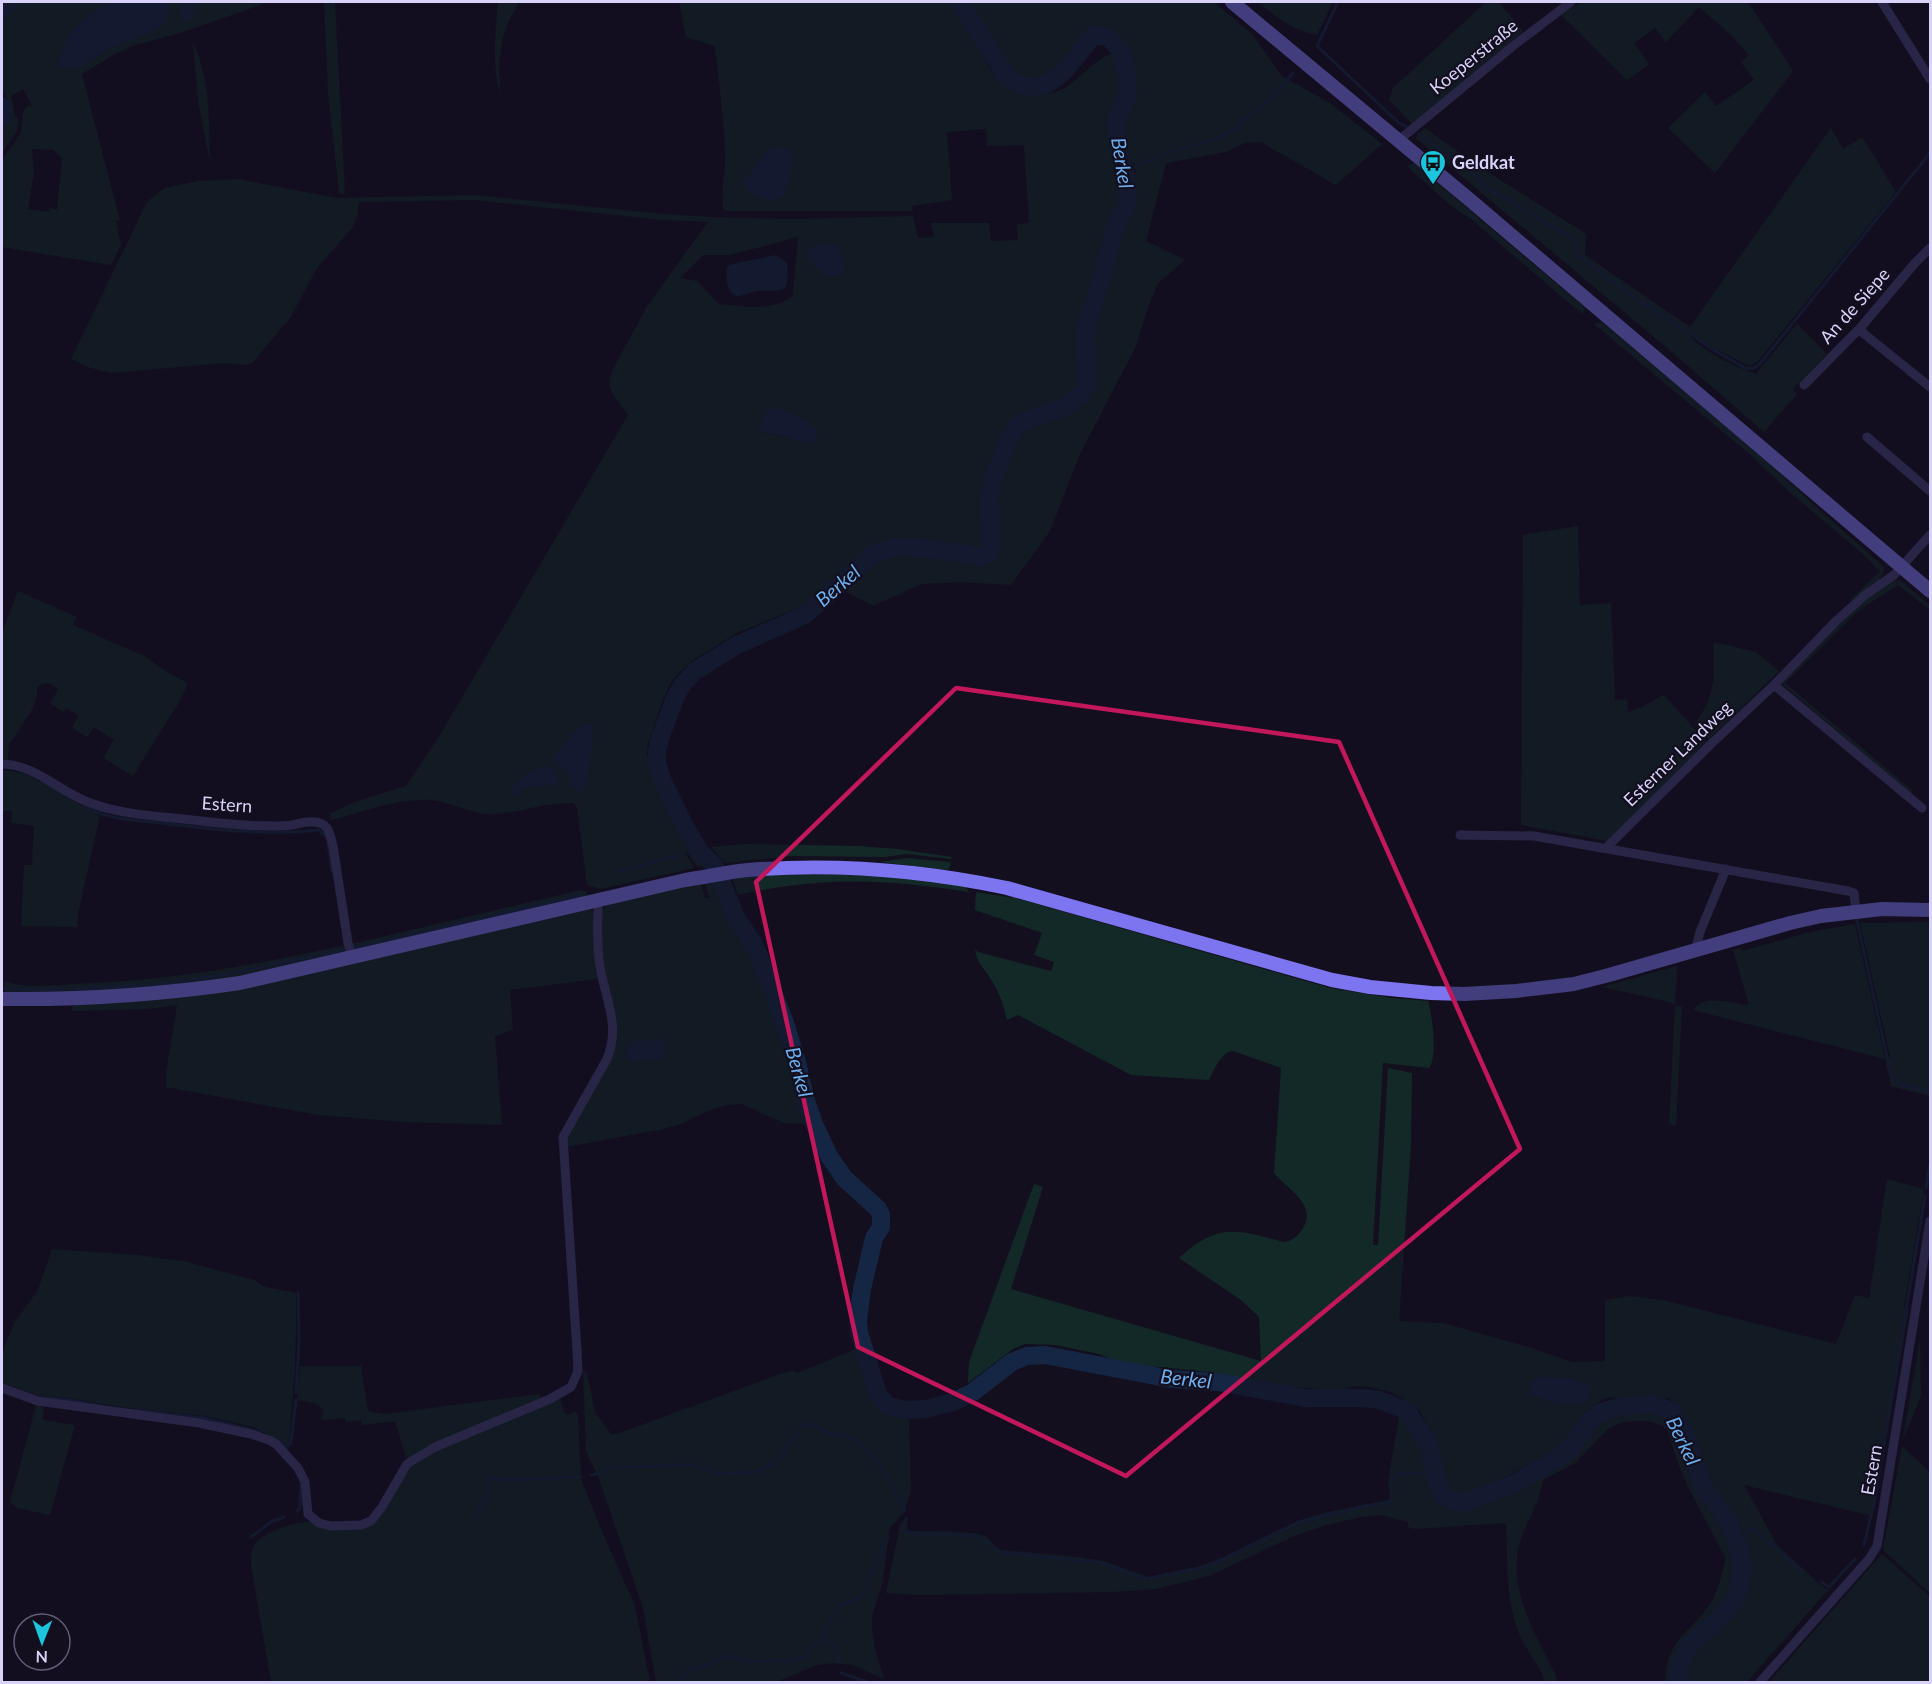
<svg xmlns="http://www.w3.org/2000/svg" width="1932" height="1684" font-family="Lato,sans-serif">
	<rect width="100%" height="100%" fill="#130f1f"/>
	<path fill="#132928" fill-rule="evenodd" d="M19 2H110L105 4 91 60 110 48 161 26 168 8V2H269L180 33 135 45 115 54 82 74 120 221 116 220 121 245 111 265 2 247V160L21 133 23 112 26 107 32 105 23 89 11 96 15 117 18 118 17 131 2 153V130L8 121 9 106 8 99 2 91V17ZM32 149 53 150 62 158 57 210 50 208 49 212 28 209 34 172Z
		M324 2H335L345 194 339 193 328 93Z
		M498 2H519C516 9 511 16 508 23 498 45 499 71 500 94 492 62 495 34 498 2Z
		M679 2H954C961 12 970 22 976 32 981 43 982 57 989 67 995 77 1008 86 1018 90 1077 112 1088 44 1126 54 1121 35 1108 30 1090 31 1081 45 1060 75 1045 81 1037 84 1028 83 1020 81L1011 73 966 2H1214L1252 34 1282 76 1330 103 1382 144 1336 185 1261 142 1245 143 1226 152 1166 163 1146 241 1185 260 1158 283 1148 308 1135 348 1080 454 1050 531 1011 585 961 582 921 584 873 606 841 589C852 579 863 566 876 558 902 541 953 557 982 561L992 555C996 538 991 523 992 505 992 489 1003 454 1011 439 1026 411 1066 420 1084 396 1098 378 1086 354 1090 334 1092 317 1100 302 1104 286 1109 268 1111 250 1117 232 1121 221 1129 211 1131 199 1133 192 1129 184 1130 176L1136 173 1134 163 1130 166 1124 151 1121 122 1133 100 1134 83 1129 66 1122 99 1112 116V150L1121 163 1125 195 1110 229 1095 290 1086 314 1081 337 1083 384C1068 409 1046 404 1023 417 1002 429 985 480 985 504 984 520 989 535 985 550L981 553 958 548 902 543 888 545 874 549 856 563 810 603 737 633 693 660 679 673 671 682 663 699 648 744 647 755 652 763 655 777 678 826 694 853 709 866 697 867 687 851 685 853 694 868 600 889 587 885 577 807 573 803C546 802 522 812 495 814 473 816 453 802 431 800 398 798 363 812 331 820L330 814 357 801 406 786 440 735 628 415 615 398 610 388 609 379 614 367 648 305 708 222 662 220 475 200 359 202 357 217 352 228 317 268 290 318 252 363 245 365 225 363 110 373 88 367 71 359 147 202 165 188 198 181 237 179 337 198 474 195 664 214 711 217 792 219 913 216 918 238 934 237 931 223H989L991 241 1018 240 1017 224 1029 223 1024 145 987 146 986 129 947 132 952 200 912 206 913 211H724C720 192 726 174 725 155 724 118 719 83 715 46L686 37ZM798 237 793 296C773 312 743 306 719 304L697 281 680 278 703 255H730ZM796 416 807 420 812 444 763 432Z
		M1257 2H1333L1317 35C1295 32 1274 15 1257 2Z
		M1486 2H1499L1523 31 1412 124 1389 100 1393 88Z
		M1581 2H1748L1793 71 1715 173 1668 128 1705 92 1716 106 1754 80 1741 62 1749 55 1729 33 1699 7 1666 42 1655 28 1634 43 1649 64 1627 80 1561 15Z
		M193 43C211 80 209 123 210 163L198 100Z
		M1425 128 1478 166 1586 234 1585 255 1690 327 1831 128 1843 149 1862 137 1896 192 1757 362 1750 366 1689 336C1708 354 1732 366 1756 374L1797 324 1827 354 1793 389 1797 394 1764 432 1672 352 1416 138Z
		M1414 163 1585 308 1582 314 1471 219 1450 205 1407 166Z
		M1602 322 1766 461 1823 513 1884 567C1885 583 1860 593 1848 602L1880 571 1864 555 1793 495 1747 452 1594 324Z
		M1578 526 1580 605 1611 603 1615 700 1627 699 1628 712 1640 708 1664 695 1706 742 1607 841 1521 825 1523 535Z
		M1900 580 1930 605V610L1898 585 1859 610 1785 683 1913 791 1911 794 1783 685 1782 681 1859 604 1894 581Z
		M18 591 77 617 73 625 144 656 165 671 188 683 179 702 133 776 103 758 114 740 94 727 87 737 72 727 79 716 66 708 64 712 50 704 58 690C53 682 43 680 37 688V695L33 708 9 745 8 760H2V633Z
		M1713 642 1756 652 1779 671 1709 739 1694 724C1716 698 1715 674 1713 642Z
		M2 770C16 771 29 774 40 782L42 779 83 807 100 815 78 914 77 927 21 926 24 865H32L34 826 11 823 12 811H2Z
		M744 844 859 846 897 849 952 857 951 859 907 854 885 857 791 856 725 863 711 847Z
		M908 858 948 862 951 863 949 869 946 870 880 862Z
		M846 871 964 884 969 892C885 879 822 876 738 895L733 879 765 874Z
		M715 882 736 934 752 953 762 981 784 1033 789 1051 791 1075 809 1124 783 1123 742 1104 726 1105 705 1112 681 1124 663 1129 566 1147V1138L610 1060 615 1047 617 1030 602 951V910L608 903 652 892 701 884 705 898H709L705 884Z
		M581 890 587 892V898L357 952 353 950 352 944Z
		M976 892 1019 899 1330 988 1392 998 1428 1001C1432 1015 1438 1056 1429 1068L1383 1063 1373 1245H1378L1388 1068 1412 1073 1411 1146 1399 1321 1443 1323 1528 1347 1572 1362 1605 1361V1300L1630 1296 1663 1300 1836 1344 1855 1295 1869 1298 1887 1179 1924 1189 1904 1307 1909 1309 1873 1516 1744 1485 1777 1545 1824 1588 1829 1589 1747 1682H1684C1685 1675 1686 1667 1689 1660 1699 1638 1726 1629 1739 1608 1753 1583 1751 1549 1739 1524 1733 1513 1725 1504 1718 1494 1712 1484 1707 1472 1702 1461 1689 1434 1695 1421 1669 1398L1624 1397 1623 1400 1609 1397 1600 1401 1586 1412 1581 1426 1566 1444 1498 1481 1471 1494 1455 1493 1445 1487 1435 1439 1419 1410 1394 1393 1369 1387 1352 1386 1345 1389 1332 1390 1283 1386 1256 1380 1246 1381 1217 1373 1121 1363 1099 1354 1056 1345 1025 1344 1013 1349 968 1383 969 1362 1034 1184 1043 1187 1011 1289 1261 1361 1259 1317 1241 1300 1179 1258C1217 1223 1237 1229 1283 1242 1292 1241 1297 1237 1302 1230 1318 1204 1289 1191 1274 1173L1281 1068 1233 1051C1220 1053 1215 1069 1209 1080L1131 1075 1018 1015 1007 1020C1004 1007 1000 994 993 983 987 971 976 963 975 949L978 952 1051 971 1054 962 1034 955 1042 933 975 910ZM1541 1376C1553 1380 1565 1378 1577 1382L1555 1403 1531 1396Z
		M589 907 594 914 596 971 598 979 510 990 513 1030 495 1036 502 1125 404 1122 318 1115 166 1087V1073L177 1005 149 1009 71 1011 73 1006 76 1003 114 1002Z
		M1913 922H1930V1096L1891 1086 1885 1059 1693 1010C1705 993 1732 1004 1749 1005L1733 950 1740 948 1742 951 1810 932 1855 924 1885 1058 1890 1057 1860 923Z
		M346 945V955L250 975 149 990 5 994 4 981C26 989 52 985 76 984 169 981 255 965 346 945Z
		M1677 966 1675 1005 1682 1007 1676 1126 1669 1124 1675 1005 1670 1002 1602 987Z
		M52 1249 137 1255 183 1261 254 1280 265 1287 296 1293C297 1342 294 1391 289 1441L287 1445 254 1427 206 1416 120 1407 58 1396 43 1397 2 1383V1357L5 1344 15 1322 38 1290Z
		M1920 1340 1921 1396 1903 1439Z
		M856 1349C867 1384 865 1410 908 1416L909 1420 911 1492 904 1512 890 1528 882 1584 872 1616V1629L875 1649 884 1679 852 1665 834 1663 817 1665 776 1682H656L643 1608 598 1476 586 1452 583 1370 587 1373 595 1412 611 1434H617L786 1372 793 1371 797 1373Z
		M300 1366H361L368 1411 385 1414 539 1394 540 1400 407 1460 395 1421 362 1425 361 1420 345 1422V1418L321 1420 323 1412C319 1401 308 1402 297 1400Z
		M560 1397 563 1411 567 1415 575 1411 578 1415 581 1479 600 1527 635 1606 650 1682H271L251 1565C251 1559 251 1551 254 1546 262 1532 294 1522 309 1522 326 1521 344 1526 361 1528L409 1465 438 1449Z
		M36 1405 44 1407 43 1420 75 1425 50 1515 17 1508 10 1502Z
		M1628 1412C1642 1413 1656 1409 1668 1418 1677 1426 1690 1475 1697 1490 1710 1520 1743 1542 1735 1580 1730 1606 1705 1618 1690 1637 1679 1650 1673 1666 1670 1682H1665C1666 1637 1693 1633 1713 1599 1719 1588 1722 1572 1726 1559L1688 1487 1679 1466 1667 1429 1661 1425 1647 1421H1633L1620 1423 1608 1429 1575 1463 1543 1480C1541 1487 1540 1495 1537 1502 1531 1518 1521 1533 1518 1550 1510 1596 1537 1636 1556 1676L1557 1682H1545C1540 1664 1526 1651 1519 1633 1505 1598 1508 1559 1506 1523L1415 1529 1408 1527V1522L1381 1515 1360 1517 1323 1526 1294 1536 1209 1576 1155 1589 1113 1592 917 1595 886 1593 900 1525 908 1516 907 1529 909 1531C924 1531 976 1530 987 1537 992 1541 994 1547 1001 1550L1078 1557 1103 1561 1148 1577 1200 1566 1219 1559 1298 1521 1328 1512 1389 1500 1390 1498 1388 1481 1399 1416C1406 1421 1414 1427 1418 1435 1427 1454 1424 1490 1441 1504 1454 1514 1476 1508 1489 1499 1491 1497 1493 1495 1496 1494 1500 1492 1505 1493 1509 1491 1531 1484 1556 1471 1574 1456 1596 1437 1589 1416 1628 1412Z
		M1902 1446 1930 1472V1593L1883 1550Z
		M1882 1554 1930 1597V1682H1769Z"/>
	<path fill="#152644" d="M110 2H168C168 7 169 15 166 20 159 33 120 43 107 50 97 55 89 64 78 67 72 69 66 69 60 66 58 40 88 12 110 2Z
		M177 2H194L193 19 187 22 182 20Z
		M779 147 789 148C792 156 791 163 790 172 789 191 783 205 761 198 752 195 747 191 743 183L770 148Z
		M828 244 839 245 844 273C830 284 817 269 808 258L809 250 816 245Z
		M776 255 787 263 788 279 785 288C775 293 768 290 758 291 751 292 745 295 739 296 726 297 725 273 728 265Z
		M774 409H781L807 420 818 431 816 442 812 444 761 431V423L768 410Z
		M585 723 593 724V745L590 756 586 788 585 790 578 791 572 786 567 772 552 759 577 729Z
		M550 766C557 771 559 774 557 783L553 786C545 783 528 787 518 789L519 794 511 795C514 779 534 768 550 766Z
		M660 1039 663 1041 665 1058 632 1062 628 1059 627 1046 631 1042Z
		M1541 1376C1550 1379 1558 1377 1567 1378 1574 1380 1580 1382 1588 1382 1594 1390 1588 1399 1581 1405L1555 1403 1531 1396 1529 1392 1532 1381Z"/>
	<g fill="none" stroke-linecap="round" stroke-linejoin="round">
		<path stroke="#152644" stroke-width="3" d="M1338 2 1317 46 1399 123 1407 127
			M1419 134 1474 174 1486 187 1537 218 1572 238 1580 257 1618 286 1656 312 1688 332 1709 347 1745 368C1754 370 1757 367 1763 360L1930 153
			M1125 171 1166 153 1219 138 1232 131 1275 95 1293 73
			M84 806C107 820 135 820 161 823 213 829 266 836 318 830L327 837 332 871
			M688 853 699 850
			M621 871 679 855
			M1856 916 1891 1075 1899 1084 1930 1092
			M353 948 581 895
			M2 989 63 990
			M74 989 153 985 219 976 343 950
			M1926 1188 1930 1164
			M296 1393 299 1341 298 1293
			M48 1398H58L98 1405
			M134 1410 205 1418 260 1432
			M279 1442 287 1447 291 1442 296 1400
			M591 1475 601 1473 611 1467 674 1466 688 1464 720 1474 756 1472 780 1459 784 1454 785 1449 804 1425 809 1424 836 1435 843 1434 858 1442 878 1461 905 1510
			M1873 1508 1925 1196
			M297 1511 300 1508 301 1484
			M475 1518 487 1494 488 1478 490 1477 504 1480 581 1477
			M906 1519 902 1530C916 1537 934 1533 949 1534 958 1534 968 1535 978 1537 988 1539 991 1548 1001 1552L1103 1563 1146 1579 1200 1568 1219 1561 1299 1522 1360 1507 1390 1502C1395 1492 1386 1480 1397 1474L1435 1473
			M251 1537 271 1522 284 1517
			M1864 1545 1871 1515
			M1737 1546 1749 1529H1754L1803 1572
			M1822 1582 1829 1587 1855 1559
			M824 1639 834 1646 839 1662
			M808 1652 812 1646 824 1639V1632L839 1606C852 1600 862 1602 868 1585 871 1576 866 1583 870 1575 873 1569 878 1566 880 1559 882 1550 881 1543 888 1537
			M841 1673 867 1682
			M680 1682 685 1674 691 1669 716 1662 727 1656H732L751 1662 778 1660 788 1662 804 1656"/>
		<path stroke="#152644" stroke-width="18" d="M960 2 1006 76C1048 108 1069 63 1094 35L1108 37 1120 50 1126 69 1128 97 1116 120 1119 152 1125 171 1128 196 1126 207 1114 230 1100 285 1089 315 1085 339 1087 383 1082 394 1069 405 1019 423 1010 436 993 480 989 499 991 534 989 553 982 557 933 549 904 547 890 548 875 553 805 615 737 645 695 671 683 684 675 698 660 738 657 751V763L661 777 683 823 700 852 714 865 737 919 755 946 785 1023 797 1062 806 1101 814 1124 829 1156 844 1178 878 1209 881 1215V1227L874 1238 862 1289 858 1321 859 1333 878 1394 888 1406 906 1410 926 1409 953 1402 973 1392 1012 1362 1027 1356 1045 1355 1171 1379 1218 1382 1306 1398H1363L1380 1400 1407 1411 1428 1443 1439 1488 1444 1496 1452 1500 1465 1502 1515 1483 1558 1458 1571 1448 1590 1421 1601 1412 1623 1406 1654 1404 1672 1411 1685 1435 1703 1486 1730 1525 1741 1556 1742 1569 1740 1583 1735 1599 1726 1612 1689 1646 1680 1665 1678 1682
			M2 9 9 2
			M2 106 3 113 2 118"/>
		<path stroke="#444079" stroke-width="9" d="M1882 2 1930 79
			M1399 140 1513 46 1571 2
			M1861 327 1863 333 1930 387
			M1804 385 1861 327 1915 263 1930 248
			M1867 437 1930 491
			M1774 685 1922 808
			M2 764C36 765 58 791 88 802 123 816 164 816 201 821 227 824 266 828 292 825 302 823 314 819 324 825 330 830 331 839 333 846L348 943 352 958
			M1460 835 1534 836 1848 891 1854 893 1856 911
			M1606 848 1711 744 1774 685 1836 621 1865 595 1894 575 1930 535
			M1695 951 1700 932 1726 869
			M2 1388 38 1401 199 1423 251 1434 269 1440 276 1444 298 1468 305 1482 308 1514 319 1523 331 1526 361 1525 371 1521 382 1507 407 1464 435 1447 550 1399 571 1387 578 1371 577 1351 563 1137 607 1059C621 1025 605 999 600 966 596 945 598 922 598 900
			M1760 1682 1869 1559 1877 1546 1930 1221"/>
		<path stroke="#7c75ef" stroke-width="14" d="M1232 2 1470 200 1930 591
			M2 999C84 1000 158 995 240 983L685 880C706 877 727 872 748 870 836 863 921 870 1007 888L1332 980 1370 987 1431 993 1464 994 1516 991 1574 984 1609 975 1790 923 1821 916 1882 909 1930 910"/>
	</g>
	<path d="M0 0H1932V1684H0ZM956 688 1339 742 1520 1149 1126 1476 858 1347 756 882Z" fill="#130f1f" fill-opacity=".55" fill-rule="evenodd"/>
	<path fill="none" stroke="#c2185b" stroke-width="4.5" stroke-linejoin="round" d="M956 688 1339 742 1520 1149 1126 1476 858 1347 756 882Z"/>
	<defs>
		<symbol id="bus-pin" viewBox="-11 -11 22 30"><path d="M0 17L-7.5 6A9.5 9.5 0 1 1 7.5 6Z" fill="#1bc5de" stroke="#130f1f"/><path d="M-5-6H5V4H4V6H2V4H-2V6H-4V4H-5ZM-3.5-4V0h7V-4ZM-3.5 1.2v1.5H-2V1.2ZM2 1.2v1.5H3.5V1.2Z" fill="#111"/></symbol>
	</defs>
	<g fill-rule="evenodd">
		<use href="#bus-pin" x="1418" y="148" width="30" height="40"/>
	</g>
	<g text-anchor="middle" stroke-width="4.5" stroke-linejoin="round" paint-order="stroke">
		<g font-size="18" fill="#d9d3fa" stroke="#130f1f">
			<text transform="translate(1474 57) rotate(-39)" y="6">Koeperstraße</text>
			<text transform="translate(1855 306) rotate(-48)" y="6">An de Siepe</text>
			<text transform="translate(1678 754) rotate(-44)" y="6">Esterner Landweg</text>
			<text transform="translate(227 805) rotate(4)" y="6">Estern</text>
			<text transform="translate(1872 1470) rotate(-80)" y="6">Estern</text>
		</g>
		<g font-size="18" font-weight="bold" fill="#d9d3fa" stroke="#130f1f" text-anchor="start">
			<text x="1452" y="169">Geldkat</text>
		</g>
		<g font-size="20" font-style="italic" fill="#6dafee" stroke="#130f1f">
			<text transform="translate(1122 163) rotate(81)" y="7">Berkel</text>
			<text transform="translate(838 586) rotate(-41)" y="7">Berkel</text>
			<text transform="translate(799 1072) rotate(74)" y="7">Berkel</text>
			<text transform="translate(1186 1379) rotate(6)" y="7">Berkel</text>
			<text transform="translate(1683 1441) rotate(64)" y="7">Berkel</text>
		</g>
	</g>
	<rect width="1932" height="1684" fill="none" stroke="#d9d3fa" stroke-width="6"/>
	<g transform="translate(42 1642) rotate(181)"><circle r="28" fill="#130f1f" stroke="#625d77" stroke-width="1.5"/>
	<path d="M0-4.5L10 22L0 15L-10 22Z" fill="#1bc5de"/>
	<text y="-9" font-size="16" font-weight="bold" text-anchor="middle" fill="#d9d3fa">N</text>
	</g>
</svg>
